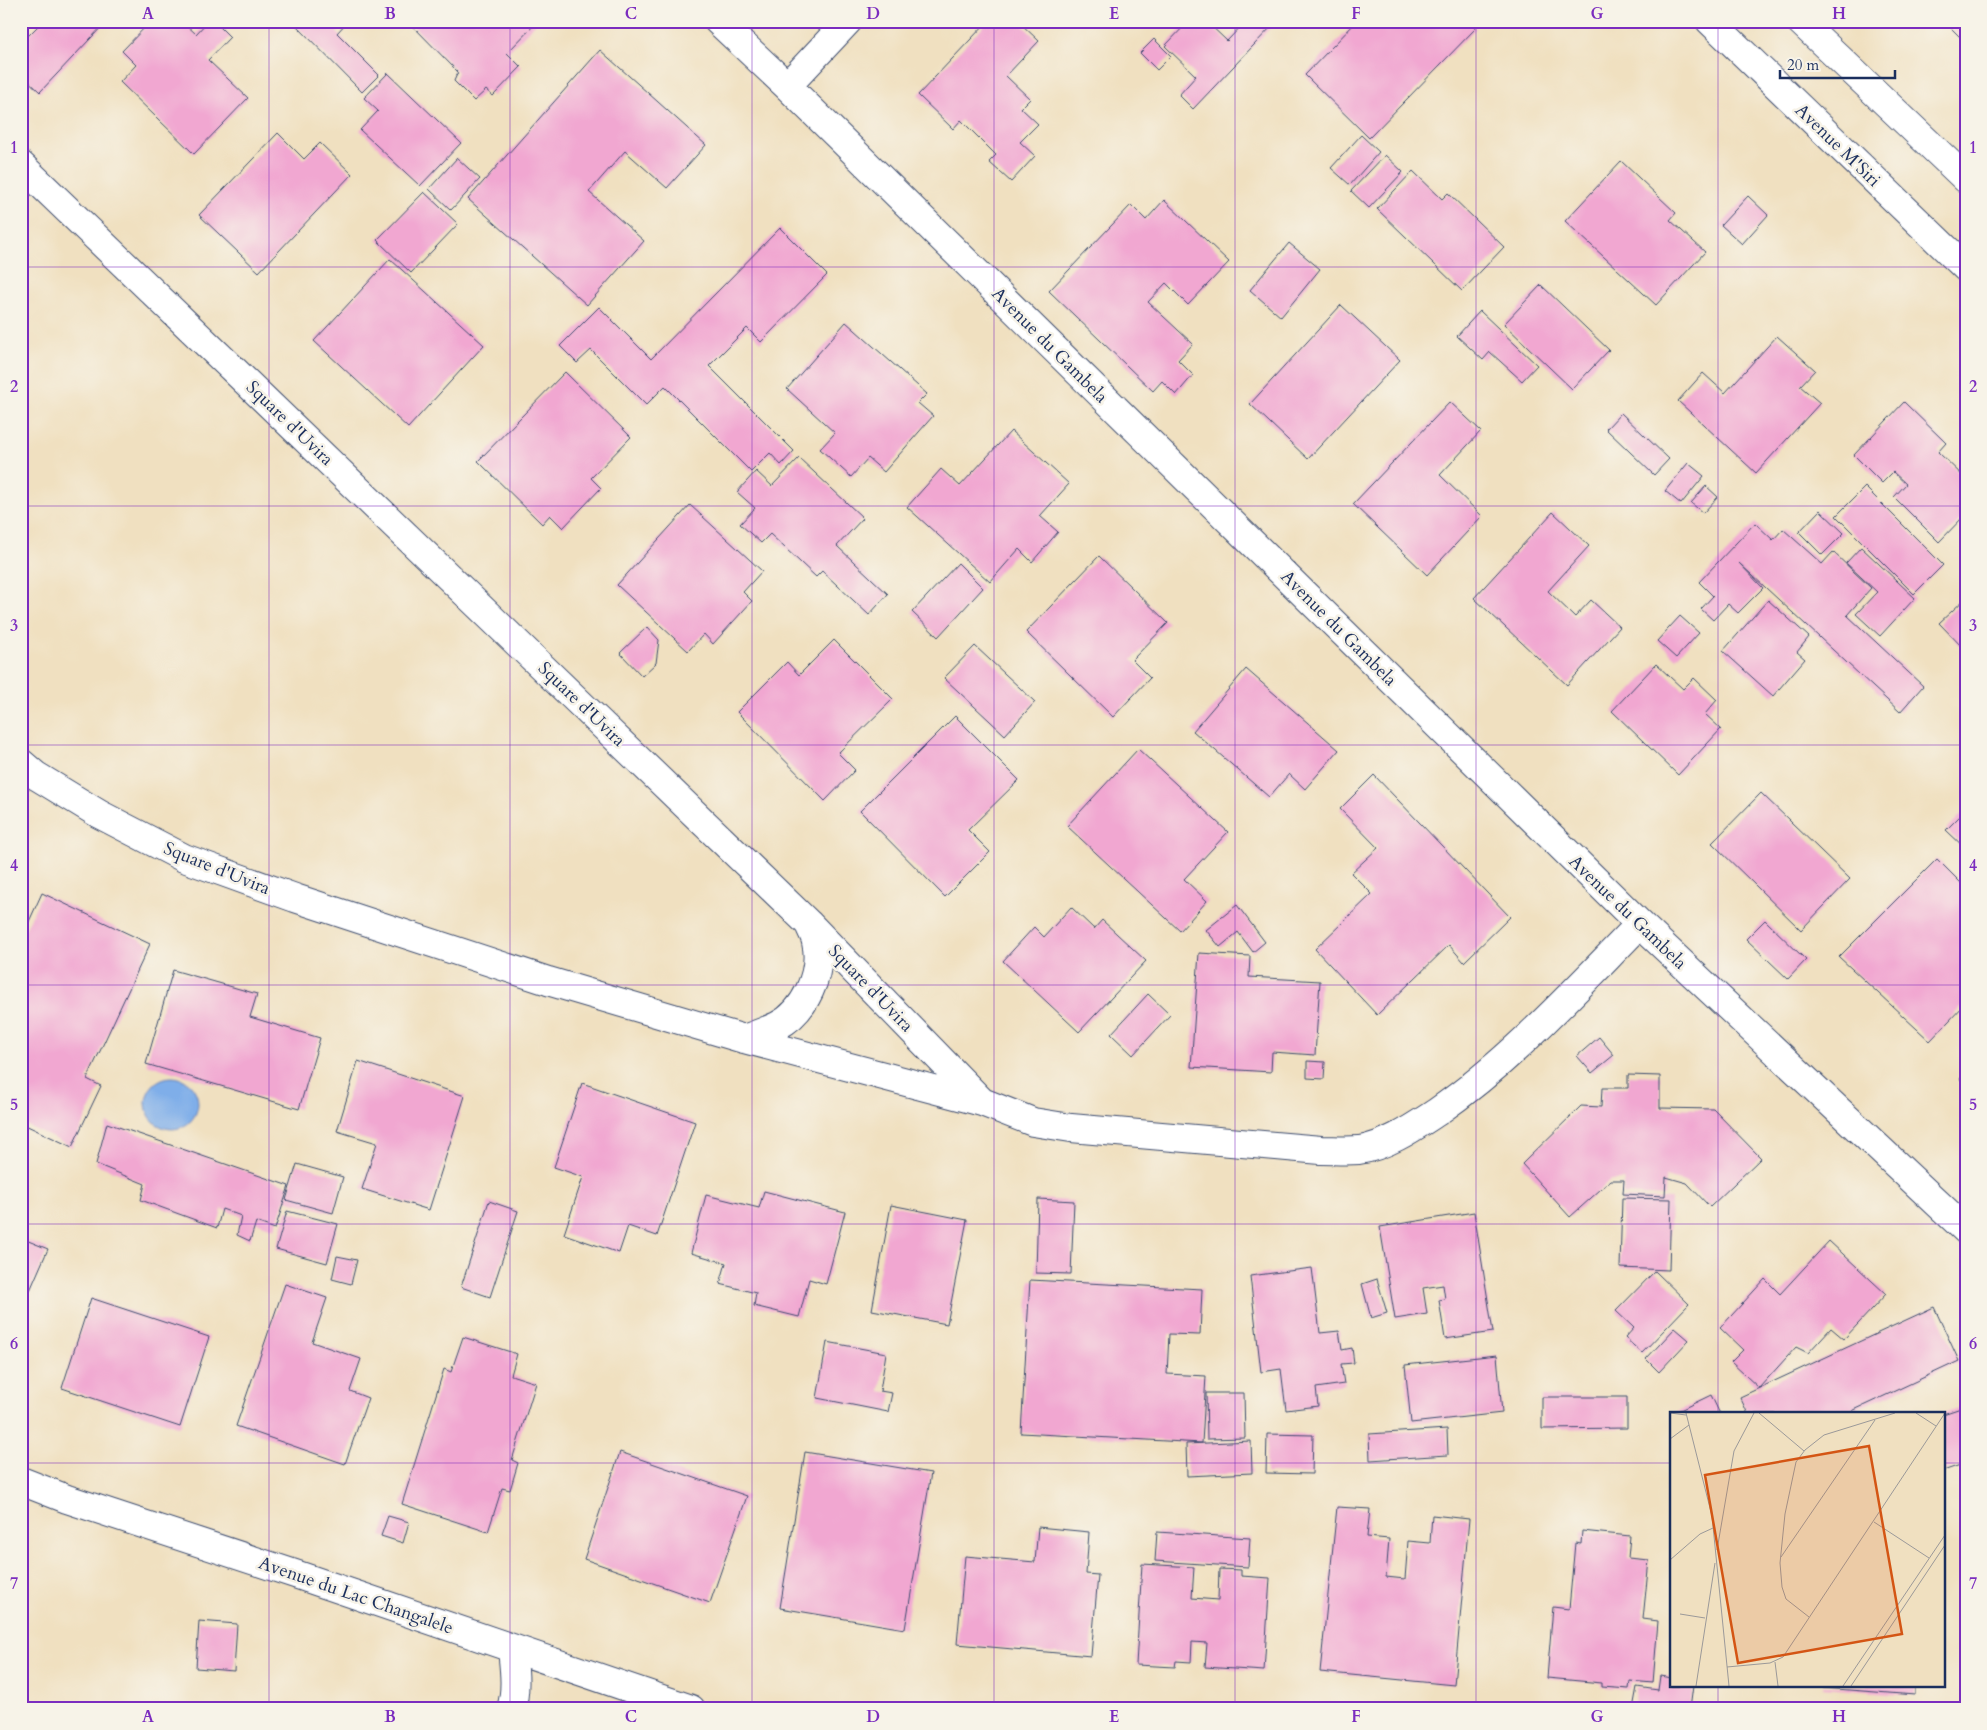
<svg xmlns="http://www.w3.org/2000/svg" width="1987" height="1730" font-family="Cardo,serif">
	<rect width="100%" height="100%" fill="#f7f3e8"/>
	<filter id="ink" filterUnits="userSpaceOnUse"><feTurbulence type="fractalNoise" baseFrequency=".02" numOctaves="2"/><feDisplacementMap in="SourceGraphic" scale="10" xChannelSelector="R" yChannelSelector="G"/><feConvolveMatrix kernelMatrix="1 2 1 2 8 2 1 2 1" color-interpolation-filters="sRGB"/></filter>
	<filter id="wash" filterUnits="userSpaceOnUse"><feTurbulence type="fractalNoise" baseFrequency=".0096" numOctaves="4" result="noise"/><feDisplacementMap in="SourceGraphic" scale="20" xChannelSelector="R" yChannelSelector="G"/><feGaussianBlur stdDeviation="1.12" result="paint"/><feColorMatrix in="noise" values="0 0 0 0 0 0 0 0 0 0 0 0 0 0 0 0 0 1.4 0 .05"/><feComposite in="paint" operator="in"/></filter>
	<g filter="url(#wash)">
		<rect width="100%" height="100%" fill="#f0e0c0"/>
		<path fill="#7faee9" stroke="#4d6ea4" d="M146 1103a26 26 0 1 1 52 0a26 26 0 1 1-52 0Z"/>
		<g id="blocks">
			<path fill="#f1a7d1" d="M37 21H107L40 92 21 74V43L40 24Z
				M151 21H182L196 34 208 21H214L230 37 208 60 248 98 194 154 120 82 136 65 122 51Z
				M292 21H348L337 33 379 75 362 92Z
				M408 21H538L507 53 521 67 493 96 486 90 474 101 454 81 458 72Z
				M988 21H1018L1039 41 1006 76 1030 99 1021 108 1038 124 1020 142 1035 156 1011 182 989 162 996 155 961 120 953 129 918 95Z
				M1189 21H1206L1227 41 1246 21H1269L1273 25 1193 109 1179 95 1196 76 1165 46Z
				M1357 21H1470L1476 28 1369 138 1305 75Z
				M1944 21H1966V35L1962 39Z
				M1154 39 1171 56 1157 70 1140 53Z
				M600 50 706 145 667 188 625 151 589 192 644 241 587 305 468 199Z
				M388 73 461 143 420 186 360 130 378 111 364 98Z
				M278 133 304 159 320 143 352 174 259 272 199 215Z
				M1361 135 1379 152 1350 185 1331 168Z
				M1385 155 1403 172 1369 208 1351 191Z
				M457 158 480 179 451 210 429 189Z
				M1621 161 1676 213 1670 220 1705 252 1656 305 1565 221Z
				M1413 171 1442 199 1448 193 1504 247 1462 291 1377 209Z
				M424 192 458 224 411 273 377 240Z
				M1748 196 1768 215 1742 244 1721 225Z
				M1164 200 1229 262 1188 305 1166 283 1148 302 1193 344 1178 360 1193 375 1176 395 1162 381 1153 391 1049 291 1131 205 1146 220Z
				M780 228 827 275 761 342 747 328 709 366 794 451 781 465 770 453 751 472 665 386 646 405 591 350 577 363 560 346 599 307 651 359Z
				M1289 243 1320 269 1281 317 1250 290Z
				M390 259 484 345 408 428 314 341Z
				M1541 285 1609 350 1572 389 1504 324Z
				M1341 305 1400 360 1308 459 1250 404Z
				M1480 311 1537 365 1522 381 1490 352 1483 360 1457 336Z
				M846 322 927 394 918 403 933 416 884 472 868 458 851 477 820 449 835 433 787 389Z
				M1777 336 1815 370 1800 386 1820 403 1756 473 1678 401 1703 373 1725 393Z
				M565 372 631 437 591 478 601 488 563 528 550 515 542 524 478 461Z
				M1450 402 1481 431 1440 475 1482 516 1427 575 1353 504Z
				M1904 402 1946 443 1938 452 1966 479V514L1939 542 1894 497 1906 484 1893 472 1882 483 1854 455Z
				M1621 413 1669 459 1654 475 1606 429Z
				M1011 431 1069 484 1040 516 1058 532 1032 562 1019 549 990 582 907 507 941 469 960 486Z
				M799 458 863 518 837 546 888 594 869 615 822 571 816 577 770 534 761 543 740 524 755 508 737 492 756 471 772 486Z
				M1688 463 1704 476 1681 504 1665 491Z
				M1706 486 1718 497 1703 513 1691 503Z
				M1865 487 1943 565 1914 594 1836 516Z
				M690 505 762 571 743 592 752 601 713 644 704 634 688 651 617 585Z
				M1820 510 1844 533 1822 555 1799 532Z
				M1553 512 1589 546 1548 591 1575 617 1591 600 1620 627 1567 685 1474 598Z
				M1755 523 1773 540 1783 529 1822 564 1833 552 1871 588 1847 615 1923 686 1900 712 1739 563 1763 588 1738 613 1728 604 1713 620 1701 609 1713 596 1699 582Z
				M1861 547 1915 598 1880 636 1856 614 1877 592 1846 563Z
				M1099 556 1168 623 1132 660 1150 678 1113 717 1026 632Z
				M958 563 983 588 938 637 912 612Z
				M1965 599 1966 600V651L1939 623Z
				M1768 600 1809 637 1797 652 1805 659 1773 696 1723 651Z
				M1680 616 1699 633 1676 658 1657 641Z
				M647 627 659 640 656 663 642 676 620 653Z
				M834 640 893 699 838 753 855 770 825 801 737 712 787 662 799 675Z
				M975 646 1035 702 1005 735 944 678Z
				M1656 664 1683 689 1694 678 1717 700 1705 714 1721 729 1678 775 1612 711Z
				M1246 669 1339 750 1305 789 1289 774 1269 797 1193 731Z
				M955 716 1019 780 968 830 990 852 945 897 860 811Z
				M1138 749 1228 832 1184 879 1207 901 1180 931 1067 826Z
				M1374 775 1510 917 1464 962 1449 945 1377 1015 1315 949 1372 894 1351 873 1378 848 1340 809Z
				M1761 793 1850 879 1801 930 1712 843Z
				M1966 810V849L1946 830Z
				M21 841 28 845 21 856Z
				M1937 859 1966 888V1003L1930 1041 1839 957Z
				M42 893 150 944 87 1079 101 1086 72 1147 21 1123V939Z
				M1237 905 1265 942 1253 952 1238 932 1220 947 1206 930Z
				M1071 907 1094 929 1102 920 1146 961 1079 1032 1003 961 1034 927 1044 937Z
				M1765 920 1806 960 1788 979 1746 939Z
				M1199 953 1250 956 1249 977 1320 981 1315 1055 1272 1052 1271 1072 1191 1067Z
				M173 970 257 994 250 1017 320 1038 299 1109 146 1064Z
				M1148 994 1170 1015 1133 1055 1111 1034Z
				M1599 1037 1614 1055 1592 1073 1577 1056Z
				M358 1061 465 1096 429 1210 362 1189 377 1143 337 1131Z
				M1307 1061 1325 1062 1324 1079 1307 1078Z
				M1966 1072V1085L1960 1079Z
				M1628 1075 1660 1076V1108L1713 1109 1761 1158 1710 1207 1687 1183 1666 1177 1665 1196 1623 1194 1624 1180H1611L1570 1217 1522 1164 1581 1106 1601 1107 1602 1088H1628Z
				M582 1083 695 1122 657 1236 628 1226 619 1253 564 1234 583 1177 554 1167Z
				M107 1123 289 1186 275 1229 256 1222 250 1241 237 1235 241 1216 222 1209 217 1228 141 1200 145 1184 96 1164Z
				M297 1164 343 1177 333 1213 286 1200Z
				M764 1191 845 1212 826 1284 809 1279 799 1317 754 1306 756 1293 720 1284 726 1263 691 1253 706 1195 759 1208Z
				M1622 1198 1671 1199 1669 1270 1620 1268Z
				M1038 1199 1074 1201 1071 1274 1036 1273Z
				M489 1201 518 1211 490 1297 461 1287Z
				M891 1205 967 1220 947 1324 872 1310Z
				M287 1211 338 1224 327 1263 276 1249Z
				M1474 1212 1493 1332 1445 1339 1439 1300 1445 1299 1443 1285 1423 1288 1427 1314 1395 1319 1380 1227Z
				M21 1238 48 1249 21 1311Z
				M1829 1241 1886 1294 1844 1339 1831 1328 1808 1353 1796 1347 1759 1388 1731 1362 1743 1350 1720 1328 1765 1279 1780 1294Z
				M337 1256 357 1260 351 1284 332 1279Z
				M1312 1268 1320 1333 1339 1331 1342 1350 1352 1348 1354 1363 1341 1364 1344 1384 1316 1388 1318 1406 1286 1410 1281 1369 1261 1372 1250 1276Z
				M1655 1271 1689 1304 1642 1353 1625 1338 1634 1328 1616 1311Z
				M1377 1279 1387 1313 1371 1318 1362 1284Z
				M1030 1280 1202 1289 1200 1335 1169 1334 1167 1374 1206 1376 1202 1443 1021 1433Z
				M285 1284 327 1298 312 1342 361 1359 350 1391 368 1398 345 1464 236 1426Z
				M91 1298 209 1337 180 1427 62 1388Z
				M1934 1307 1959 1361 1852 1411 1853 1414H1748L1740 1397Z
				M1675 1328 1689 1340 1659 1372 1646 1359Z
				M463 1337 517 1354 511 1375 536 1383 512 1460 518 1463 510 1490 502 1488 488 1532 402 1504 444 1369 451 1372Z
				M827 1342 886 1353 880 1391 892 1393 888 1412 817 1398Z
				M1497 1355 1502 1413 1411 1423 1405 1365Z
				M1206 1393H1244L1245 1438 1207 1439Z
				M1711 1395 1720 1414H1672Z
				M1542 1397H1627V1428L1542 1429Z
				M1961 1408 1966 1423V1463L1943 1471V1414Z
				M1447 1429 1448 1455 1370 1460 1369 1434Z
				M1267 1434 1313 1435 1312 1474 1266 1473Z
				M1251 1441 1252 1473 1187 1476 1186 1444Z
				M620 1452 747 1496 710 1603 584 1559Z
				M805 1452 931 1473 905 1629 780 1608Z
				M1337 1507 1370 1509 1367 1537 1389 1539 1386 1577 1405 1579 1408 1541 1430 1543 1432 1515 1469 1519 1454 1685 1320 1672Z
				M388 1516 409 1522 403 1543 381 1536Z
				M1038 1527 1089 1532 1086 1574 1098 1575 1091 1656 957 1644 965 1556 1035 1562Z
				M1582 1531 1630 1536 1628 1558 1649 1560 1643 1619 1658 1621 1653 1683 1630 1681 1629 1689 1602 1687V1683L1547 1678 1553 1607 1569 1609 1575 1543 1581 1544Z
				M1157 1532 1250 1538 1248 1567 1155 1561Z
				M1142 1564 1194 1567 1192 1598 1218 1600 1219 1569 1241 1570V1576L1270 1578 1264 1671 1205 1667 1207 1643 1192 1642 1191 1662 1176 1661 1175 1667 1136 1665Z
				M199 1621 237 1624 234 1671 196 1668Z
				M1660 1676 1671 1678V1686H1693L1690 1709H1633L1637 1687 1658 1690Z
				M1823 1686H1915V1695L1823 1688Z"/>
		</g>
	</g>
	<g filter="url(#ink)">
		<use href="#blocks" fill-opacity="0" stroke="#3b4a6d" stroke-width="1"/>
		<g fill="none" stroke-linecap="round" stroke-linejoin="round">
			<defs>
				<path id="minor" d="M718 21 787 86 1640 924 1966 1230
					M787 86 848 21
					M21 165 808 923 982 1102
					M21 763 35 775 99 814 184 858 295 898 548 981 744 1039 982 1102 1033 1122 1071 1128 1321 1150C1333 1150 1346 1151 1359 1150 1387 1146 1414 1127 1437 1112 1513 1059 1575 990 1640 924
					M744 1039C755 1035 766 1031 777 1026 805 1012 823 973 816 942 815 936 811 930 809 924"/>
				<path id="tertiary" d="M21 1481 67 1499 295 1574 691 1709"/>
				<path id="secondary" d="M511 1709C517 1689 514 1669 512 1649"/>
				<path id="trunk" d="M1710 21 1966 268
					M1800 21 1966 179"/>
			</defs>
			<use href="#minor" stroke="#3b4a6d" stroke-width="30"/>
			<use href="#tertiary" stroke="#3b4a6d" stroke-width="30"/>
			<use href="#secondary" stroke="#3b4a6d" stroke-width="30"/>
			<use href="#trunk" stroke="#3b4a6d" stroke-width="30"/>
			<use href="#minor" stroke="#fff" stroke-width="28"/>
			<use href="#tertiary" stroke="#fff" stroke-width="28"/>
			<use href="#secondary" stroke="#fff" stroke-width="28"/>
			<use href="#trunk" stroke="#fff" stroke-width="28"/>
		</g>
	</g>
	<path fill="none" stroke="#7b2cbf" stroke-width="1" stroke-opacity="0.55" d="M269 21V1709M510 21V1709M752 21V1709M994 21V1709M1235 21V1709M1476 21V1709M1718 21V1414M21 267H1966M21 506H1966M21 745H1966M21 985H1966M21 1224H1966M21 1463H1671M1943 1463H1966M1718 1686V1709"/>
	<g text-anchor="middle" stroke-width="5" stroke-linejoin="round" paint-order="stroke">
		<g font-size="18" fill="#1b2f5e" stroke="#f7f3e8">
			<text transform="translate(1838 145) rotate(44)" y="6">Avenue M'Siri</text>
			<text transform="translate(1050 345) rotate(45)" y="6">Avenue du Gambela</text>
			<text transform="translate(290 423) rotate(44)" y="6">Square d'Uvira</text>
			<text transform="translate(1339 628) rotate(45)" y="6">Avenue du Gambela</text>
			<text transform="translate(582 704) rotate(44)" y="6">Square d'Uvira</text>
			<text transform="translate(217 868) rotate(22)" y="6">Square d'Uvira</text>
			<text transform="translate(1628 912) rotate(44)" y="6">Avenue du Gambela</text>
			<text transform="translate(871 988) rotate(46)" y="6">Square d'Uvira</text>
			<text transform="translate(356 1595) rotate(19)" y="6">Avenue du Lac Changalele</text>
		</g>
	</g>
	<g transform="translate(1670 1412)">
		<rect width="275" height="275" fill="#f0e0c0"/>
		<path fill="none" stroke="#9b9999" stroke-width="1" d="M0 1 16 3M16 1 42 104 59 274M89 1 134 39M246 1 266 14M0 27 19 13M204 110 259 146M47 138 64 39 84 1M111 145 205 8M0 148 30 122 43 116M10 202 35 206M139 205 116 187 112 175 110 151 115 102 126 50 135 38 154 23 225 1M105 250 108 274M57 255 100 251 113 245 275 1M26 274 45 151M173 274 275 123M181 274 275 133"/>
		<path fill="#d45514" fill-opacity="0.15" stroke="#d45514" stroke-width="2.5" d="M199 34 232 222 68 251 35 63Z"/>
		<rect width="275" height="275" fill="none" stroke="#1b2f5e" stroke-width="2.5"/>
	</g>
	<rect width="1987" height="1730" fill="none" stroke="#f7f3e8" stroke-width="55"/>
	<path d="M1780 70v8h115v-8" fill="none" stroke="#1b2f5e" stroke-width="2.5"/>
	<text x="1787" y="70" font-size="15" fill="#1b2f5e" stroke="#f7f3e8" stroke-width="4" paint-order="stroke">20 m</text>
	<rect x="28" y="28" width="1932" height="1674" fill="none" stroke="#7b2cbf" stroke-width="2"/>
	<g font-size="16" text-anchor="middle" font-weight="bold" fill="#7b2cbf">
		<text x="148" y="19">A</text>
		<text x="390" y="19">B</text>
		<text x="631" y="19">C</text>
		<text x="873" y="19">D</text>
		<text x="1114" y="19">E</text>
		<text x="1356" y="19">F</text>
		<text x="1597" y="19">G</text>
		<text x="1839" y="19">H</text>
		<text x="14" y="153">1</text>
		<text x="1973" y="153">1</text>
		<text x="14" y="392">2</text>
		<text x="1973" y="392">2</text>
		<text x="14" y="631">3</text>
		<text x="1973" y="631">3</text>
		<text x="14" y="871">4</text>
		<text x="1973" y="871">4</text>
		<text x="14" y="1110">5</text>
		<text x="1973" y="1110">5</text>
		<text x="14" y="1349">6</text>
		<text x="1973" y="1349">6</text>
		<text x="14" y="1589">7</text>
		<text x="1973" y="1589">7</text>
		<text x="148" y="1722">A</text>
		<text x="390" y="1722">B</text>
		<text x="631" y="1722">C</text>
		<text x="873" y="1722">D</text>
		<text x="1114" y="1722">E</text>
		<text x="1356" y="1722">F</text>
		<text x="1597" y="1722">G</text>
		<text x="1839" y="1722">H</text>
	</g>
</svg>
